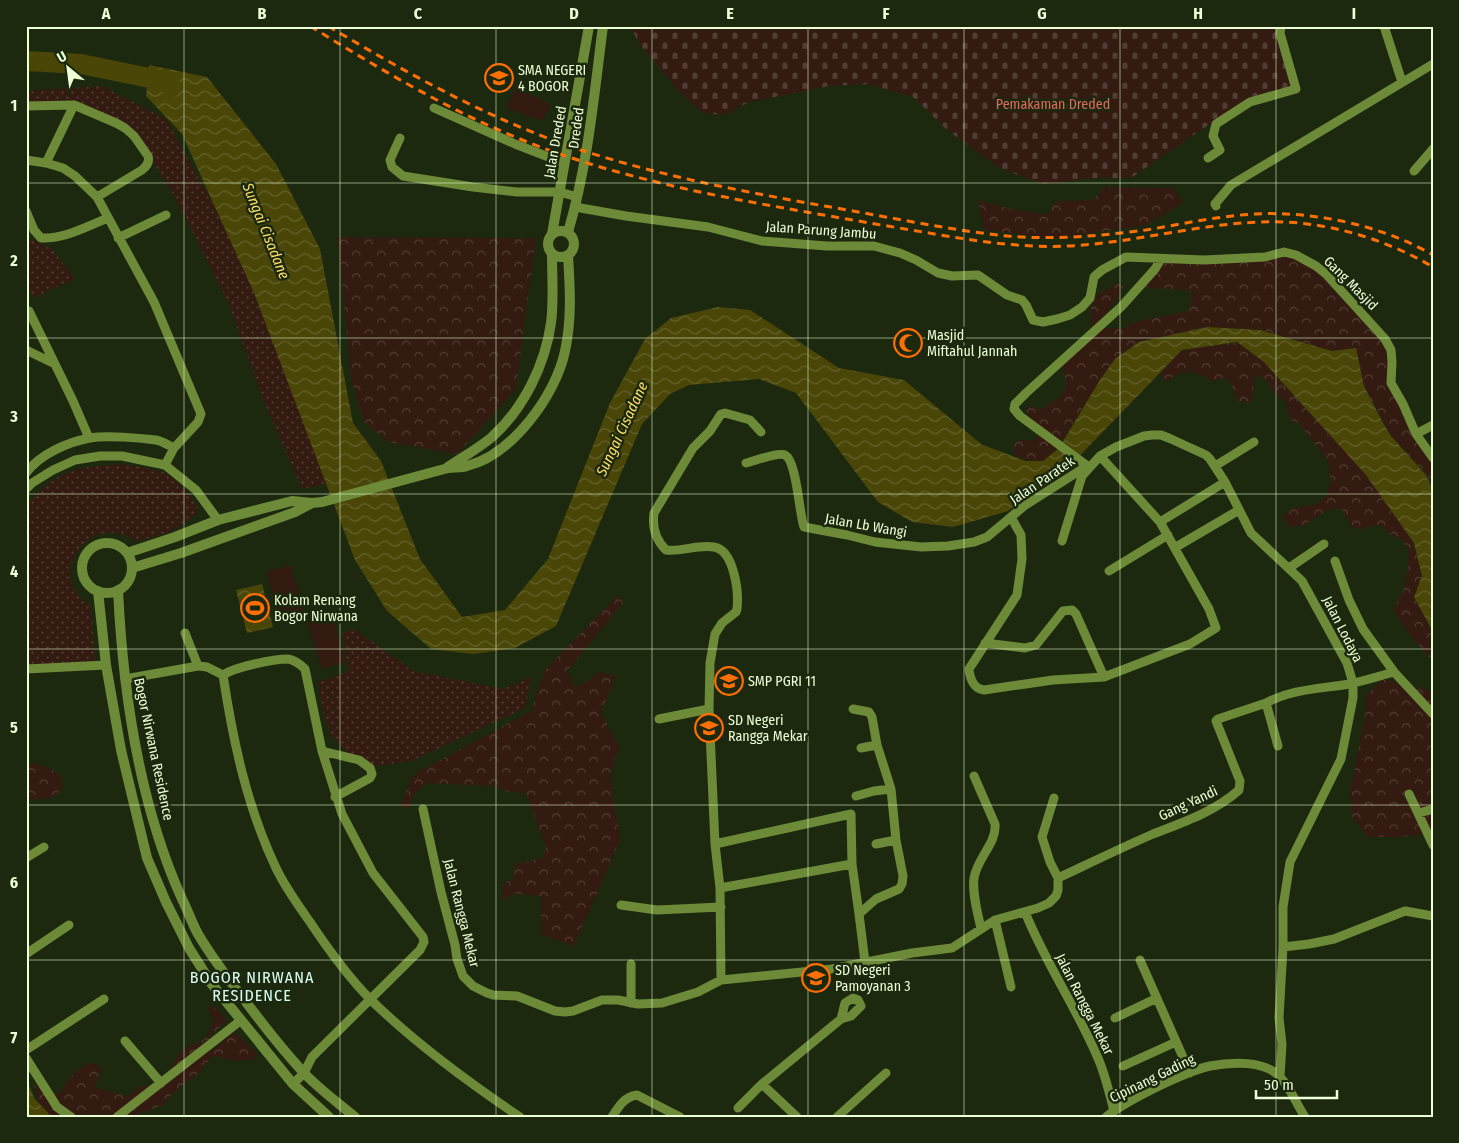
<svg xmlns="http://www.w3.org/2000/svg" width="1459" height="1143" font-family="'Fira Sans Condensed',sans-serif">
	<defs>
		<pattern id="grass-dots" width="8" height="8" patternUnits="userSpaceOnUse" patternTransform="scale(1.25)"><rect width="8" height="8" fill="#331b11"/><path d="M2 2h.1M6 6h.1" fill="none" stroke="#513d33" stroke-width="1.8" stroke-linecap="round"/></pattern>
		<pattern id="forest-crowns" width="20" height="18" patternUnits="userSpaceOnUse" patternTransform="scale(1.25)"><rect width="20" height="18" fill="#331b11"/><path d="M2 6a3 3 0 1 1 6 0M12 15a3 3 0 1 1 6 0" fill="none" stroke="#513d33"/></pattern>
		<pattern id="cemetery-stones" width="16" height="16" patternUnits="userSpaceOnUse" patternTransform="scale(1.25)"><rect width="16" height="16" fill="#331b11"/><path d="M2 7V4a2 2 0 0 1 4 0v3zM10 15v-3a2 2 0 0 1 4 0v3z" fill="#513d33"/></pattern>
		<pattern id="water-waves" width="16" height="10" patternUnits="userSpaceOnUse" patternTransform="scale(1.25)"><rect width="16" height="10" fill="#494608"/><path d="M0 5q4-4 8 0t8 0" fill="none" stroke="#64622b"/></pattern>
	</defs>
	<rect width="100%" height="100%" fill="#1c290f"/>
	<path fill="url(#grass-dots)" d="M102 86 166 119 236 245 328 483 302 489 264 402 228 302 173 194 132 129 69 100 26 104V91Z
		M26 234 28 237 53 250 75 279 33 298 26 283Z
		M122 464C136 467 152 468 165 473 178 479 190 495 198 507L196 515 168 533 136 541C127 536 117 531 106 533 80 536 60 569 76 593 80 598 86 602 91 606L95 661 81 663 33 665 29 663 26 657V505C57 470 77 466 122 464Z
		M354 629 413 671 503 689 532 677 525 708 411 761 375 766 348 754 331 735 323 712 318 682 349 671 342 633Z"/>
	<path fill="url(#forest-crowns)" d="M1104 187 1173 188 1183 203 1144 226 1053 238 984 230 978 200 1015 210 1049 214 1055 201 1093 200Z
		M338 237 536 238 516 389 457 454 388 442 364 422 351 377Z
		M1284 252 1316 266 1391 351V383L1433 458V488L1427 475 1391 436 1364 386 1356 348 1332 351 1260 330 1207 327 1139 342 1115 359 1100 380 1058 447 1043 461 1026 460 1015 456 1014 445 1020 440H1034L1039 435 1038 429 1026 413 1027 406 1042 409C1063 394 1072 395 1062 367L1063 364 1091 335V307L1097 295 1117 283 1123 287 1117 299 1105 315 1102 321V328H1124L1137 321 1189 311 1193 291 1140 287 1161 259Z
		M1237 342 1264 362 1366 475 1405 530 1414 545 1422 576 1414 597 1433 633V662L1407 631 1393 610 1405 587 1408 565V549L1402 540 1393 536 1378 524C1353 532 1353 533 1342 509 1326 502 1310 531 1289 526L1283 517 1290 509 1316 504 1327 496 1331 480 1328 461 1301 426 1298 422 1293 423 1287 410V403L1274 393 1265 379 1256 375C1251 383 1256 394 1251 403H1246L1237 400 1232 386 1226 378 1211 381C1199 373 1190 368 1176 375 1172 377 1170 380 1165 381L1160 373 1182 350Z
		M618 595 623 603 567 671 576 688 600 672 616 676 601 713 619 747 610 776 620 840 574 946 542 935 541 896 513 894 502 900V885L514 877 515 864 541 859 546 847 526 793 508 792 494 786 427 783 412 796 409 809 400 805 414 774 531 711 544 671Z
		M1383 679 1433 691V832C1411 838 1389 837 1367 837L1352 816 1350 792 1365 716 1366 696Z
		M26 762C35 764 48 766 56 772 59 774 61 778 62 781 66 800 39 800 26 799Z
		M212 1005 221 1013 227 1022 211 1034 208 1046 212 1050 222 1043 229 1033H235L257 1053 253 1059 236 1061 217 1056 211 1058 199 1074 181 1086 171 1095 163 1105 138 1114 136 1117H44L43 1115 34 1086H46L54 1093 59 1094C66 1083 89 1048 102 1071L96 1083V1088C103 1089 126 1097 130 1095 133 1094 137 1089 139 1086 170 1088 166 1068 183 1049 187 1044 198 1045 203 1040 209 1035 211 1026 214 1019L208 1009Z"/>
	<path fill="url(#cemetery-stones)" d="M630 26H1283L1299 90 1249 107 1205 127 1131 178H1095L1043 184 999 168 946 129 913 97 868 84 829 86 749 102 725 115 702 113 678 90 640 45Z"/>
	<path fill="#331b11" d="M516 88 551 105 542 121 506 108Z
		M290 565 305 613 281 620 266 572Z
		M331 614 346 662 322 669 307 622Z"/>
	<path fill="url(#water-waves)" d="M149 65 207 77 276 164 320 249 353 423 381 461 420 559 462 617 505 610 548 559 610 403 645 339 671 318 718 307 750 310 839 368 904 380 981 444 1025 461H1043L1059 448 1100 380 1115 359 1139 342 1207 327 1260 330 1332 351 1356 348 1364 386 1383 423 1391 436 1426 475 1433 490V632L1414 597 1422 576 1414 543 1366 475 1264 362 1237 342 1182 350 1064 472 1008 511 953 527 912 522 878 502 796 393 759 379 689 385 670 394 642 424 556 626 515 648 473 654 431 649 387 611 355 560 254 293 182 134 146 96Z
		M262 584 273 627 247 633 236 590Z
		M26 1077 34 1098 52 1117H26Z"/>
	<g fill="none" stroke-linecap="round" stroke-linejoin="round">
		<path stroke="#494608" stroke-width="20" d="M26 61 81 64 164 81 172 87"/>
		<path stroke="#6c8a38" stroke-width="9" d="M1384 26 1402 82
			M26 106 74 105 116 123 125 128 134 136 148 156C150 162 147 166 142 170L97 197
			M434 108 515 144 564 163
			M400 138 390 160 392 167 403 176 473 187 517 192H560L577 197
			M1208 158 1220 150 1213 136 1216 124 1250 102 1296 89 1280 33 1281 26
			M26 160 46 163 63 168 75 176 97 197 154 302 201 414 198 422 174 448 165 465
			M46 163 74 105
			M1414 171 1433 149
			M1216 206 1215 204 1231 185 1433 64
			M575 207 626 216 708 227 762 241 827 246H874L900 253 916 260 938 273 952 276 978 275 1007 295 1022 300 1026 305 1033 320 1043 322 1057 319 1070 315 1082 307 1090 298 1094 277 1102 270 1126 257 1204 260 1265 257 1284 252 1296 255 1316 266 1326 274 1385 339 1391 350 1392 362 1391 383 1403 404 1416 434 1433 458
			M26 211 34 230 41 238C65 239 85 227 108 218
			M118 238 166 215
			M29 311 73 401 89 438
			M26 350 55 364
			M1416 434 1433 425
			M746 463C754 461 778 452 785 455 797 461 799 514 804 527L847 535 875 542 921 547 948 546 974 542 987 537 1011 517 1021 535 1022 559 1017 595 969 669C970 679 974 689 984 690L1053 680 1104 677 1190 644 1216 628 1209 609 1160 522 1100 456
			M1215 466 1254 442
			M1089 467 1020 416 1014 409 1015 404 1026 393 1121 307 1155 269 1161 259
			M26 473C40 454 68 442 90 438 106 435 140 438 156 440 162 441 168 445 174 448
			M26 489 32 483 53 470 75 460 100 456H122L165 465 196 490 218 520
			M1011 517 1024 506 1087 466
			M1160 522 1225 482
			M1062 541 1082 476 1100 456 1116 447 1144 436 1152 435H1161L1171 439 1206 455 1210 459 1225 482 1251 533 1302 581 1347 663 1353 683V698L1341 759 1290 862 1283 907V947L1279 1018 1282 1044 1280 1077
			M1176 547 1239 510
			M1335 561 1349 600 1363 629 1394 672
			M1289 568 1324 544
			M1109 571 1168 535
			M185 633 198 666 207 667 223 675
			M985 643 1025 648 1036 645 1063 611 1072 610 1076 614 1104 677
			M26 669 106 665
			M223 675C235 667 273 659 288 659 295 660 300 664 305 669L322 751 342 814 373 873 423 937 424 942 420 950 312 1057 304 1073 293 1084
			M223 675C233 741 247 807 276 868 285 887 298 905 310 922 328 949 348 977 371 1000 416 1044 468 1082 520 1117
			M125 679 198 666
			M853 709 869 712 872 717 877 745 891 789 896 840 903 876 902 884 899 889 876 899 859 914 865 962
			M659 719 709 709
			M1278 746 1266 703C1292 689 1320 689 1349 684 1364 681 1379 676 1394 672L1433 714
			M861 748 877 745
			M322 751 359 760 370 768 372 774 370 778 335 797
			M974 776 995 824C997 843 977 858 974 878 972 894 978 914 981 929
			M1409 794 1433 845
			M856 796 874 791 891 789
			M423 809 441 892 455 945 457 959 463 976 473 986 487 993 493 995 517 996 555 1011 565 1012 573 1011 602 1000H618L638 1004 662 1003 698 992 721 980 832 969 912 953 952 948 995 920 1038 908 1049 903 1056 896 1058 890V878L1050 862 1042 837 1054 798
			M1419 813 1433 809
			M715 844 851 814 852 864 859 914
			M876 844 896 840
			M26 858 44 847
			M1058 878C1090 863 1121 848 1153 834 1184 822 1214 812 1239 790L1240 781 1216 721 1218 719 1266 703
			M720 888 852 864
			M621 905 657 910 721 907
			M1025 912C1045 962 1076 1007 1097 1056 1105 1073 1109 1092 1114 1111
			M995 920 1011 987
			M1283 947 1309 944 1334 939 1405 911 1433 916
			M26 954 69 925
			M1140 960 1190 1073
			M631 964V1003
			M721 980 720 888 715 844 709 709 710 663 715 634 722 623 736 612 737 609C739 592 734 550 714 547 698 544 682 552 666 550 656 540 652 527 654 513L693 448 710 431 721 414 725 413 750 420 761 432
			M1115 1018 1157 998
			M125 1041 161 1083
			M26 1050 104 999
			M26 1058 57 1107 71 1117
			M1123 1066 1176 1042
			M738 1108 762 1084
			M117 1117 240 1021
			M612 1117C619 1106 624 1097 637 1095L680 1117
			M797 1117 762 1084 841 1019 851 1016 861 1006 858 1000 853 998 845 1003 841 1019
			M837 1117 886 1073
			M1106 1117C1127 1100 1184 1072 1210 1066 1231 1062 1265 1060 1280 1077 1290 1087 1297 1105 1305 1117"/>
		<path stroke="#6c8a38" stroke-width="10" d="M548 244a13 13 0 1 1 26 0a13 13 0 1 1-26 0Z
			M568 232C588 165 594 95 603 26
			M552 234 589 26
			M448 467C463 457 479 448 492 437 524 408 545 365 551 323 554 301 552 277 552 254
			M82 568a25 25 0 1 1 50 0a25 25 0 1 1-50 0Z
			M127 553 175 537 218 520 292 501 312 503 322 502 448 468C454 467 461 468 467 466 512 455 556 395 565 351 572 319 570 288 568 255
			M132 568 181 553 295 512 312 503
			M118 590C123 695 139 804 182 899 188 911 192 923 198 934 212 958 229 980 246 1002 264 1026 283 1050 303 1072 318 1088 337 1102 355 1117
			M98 591 106 665 121 750 147 858 166 902 189 948 211 983 293 1084 329 1117"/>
		<path stroke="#ff6f03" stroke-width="3" stroke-dasharray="8 6" stroke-linecap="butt" d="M310 26C391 76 473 125 563 155 606 170 651 181 695 191 757 204 819 214 881 225 932 233 983 244 1034 246 1110 250 1184 225 1259 222 1319 219 1382 237 1433 267
			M328 26C405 72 482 115 566 145 659 177 756 194 853 211 904 220 956 231 1007 236 1053 240 1100 236 1146 230 1182 224 1218 216 1255 214 1314 211 1381 225 1433 255"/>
	</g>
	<path fill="none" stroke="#edffd7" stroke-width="1" stroke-opacity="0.55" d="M184 26V1117M340 26V1117M496 26V1117M652 26V1117M808 26V1117M964 26V1117M1120 26V1117M1276 26V1117M26 183H1433M26 338H1433M26 494H1433M26 649H1433M26 805H1433M26 960H1433"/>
	<defs>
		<symbol id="school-ring" viewBox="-11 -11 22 22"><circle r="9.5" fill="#1c290f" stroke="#ff6f03" stroke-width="1.5"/><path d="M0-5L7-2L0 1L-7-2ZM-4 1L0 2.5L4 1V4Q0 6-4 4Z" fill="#ff6f03"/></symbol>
		<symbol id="mosque-ring" viewBox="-11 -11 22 22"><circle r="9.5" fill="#1c290f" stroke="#ff6f03" stroke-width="1.5"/><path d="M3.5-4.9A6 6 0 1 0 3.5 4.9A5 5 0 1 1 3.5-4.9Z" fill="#ff6f03"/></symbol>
		<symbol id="stadium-ring" viewBox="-11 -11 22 22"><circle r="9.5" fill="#1c290f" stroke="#ff6f03" stroke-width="1.5"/><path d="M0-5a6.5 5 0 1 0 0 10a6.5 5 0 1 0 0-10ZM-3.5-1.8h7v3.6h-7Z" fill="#ff6f03"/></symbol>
	</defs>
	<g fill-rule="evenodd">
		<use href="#school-ring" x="483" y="62" width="32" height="32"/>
		<use href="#mosque-ring" x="892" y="327" width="32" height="32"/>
		<use href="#stadium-ring" x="239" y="592" width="32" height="32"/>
		<use href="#school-ring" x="713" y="665" width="32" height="32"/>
		<use href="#school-ring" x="693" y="712" width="32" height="32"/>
		<use href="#school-ring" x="800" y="962" width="32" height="32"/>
	</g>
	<g text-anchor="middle" stroke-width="5" stroke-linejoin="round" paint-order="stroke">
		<g font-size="14" fill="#edffd7" stroke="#1c290f" text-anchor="start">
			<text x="518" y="75">SMA NEGERI<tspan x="518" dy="16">4 BOGOR</tspan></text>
			<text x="927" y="340">Masjid<tspan x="927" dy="16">Miftahul Jannah</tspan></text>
			<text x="274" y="605">Kolam Renang<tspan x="274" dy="16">Bogor Nirwana</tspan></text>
			<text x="748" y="686">SMP PGRI 11</text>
			<text x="728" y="725">SD Negeri<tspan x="728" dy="16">Rangga Mekar</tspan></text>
			<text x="835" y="975">SD Negeri<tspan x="835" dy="16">Pamoyanan 3</tspan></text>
		</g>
		<g font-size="14" fill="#e6675c" stroke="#1c290f">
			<text x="1053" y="109">Pemakaman Dreded</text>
		</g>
		<g font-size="14" fill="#edffd7" stroke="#1c290f">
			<text transform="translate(576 128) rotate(-82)" y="5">Dreded</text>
			<text transform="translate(555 142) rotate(-80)" y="5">Jalan Dreded</text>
			<text transform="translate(821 230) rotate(4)" y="5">Jalan Parung Jambu</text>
			<text transform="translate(1351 283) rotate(45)" y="5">Gang Masjid</text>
			<text transform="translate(1042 480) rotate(-34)" y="5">Jalan Paratek</text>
			<text transform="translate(866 525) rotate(10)" y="5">Jalan Lb Wangi</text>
			<text transform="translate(1343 629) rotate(63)" y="5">Jalan Lodaya</text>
			<text transform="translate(154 749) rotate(78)" y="5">Bogor Nirwana Residence</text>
			<text transform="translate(1188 803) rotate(-25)" y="5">Gang Yandi</text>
			<text transform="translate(462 913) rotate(76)" y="5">Jalan Rangga Mekar</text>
			<text transform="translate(1085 1004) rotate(63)" y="5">Jalan Rangga Mekar</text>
			<text transform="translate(1152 1078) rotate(-26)" y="5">Cipinang Gading</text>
		</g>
		<g font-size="15" font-style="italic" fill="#ffdf65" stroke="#1c290f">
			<text transform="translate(266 231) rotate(68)" y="5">Sungai Cisadane</text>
			<text transform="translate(622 429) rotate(-65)" y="5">Sungai Cisadane</text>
		</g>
		<g font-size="16" letter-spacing="1" fill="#d9fff3" stroke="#1c290f">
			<text x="252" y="983">BOGOR NIRWANA<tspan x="252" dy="18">RESIDENCE</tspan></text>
		</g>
	</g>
	<rect width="1459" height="1143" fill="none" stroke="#1c290f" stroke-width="55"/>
	<g transform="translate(68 68) rotate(331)" stroke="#1c290f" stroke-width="4" paint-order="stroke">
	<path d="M0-4L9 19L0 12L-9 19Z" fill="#edffd7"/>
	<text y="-8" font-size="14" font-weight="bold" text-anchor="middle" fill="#edffd7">U</text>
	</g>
	<path d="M1256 1090v8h81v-8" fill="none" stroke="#edffd7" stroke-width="2.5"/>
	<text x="1264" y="1090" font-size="15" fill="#edffd7" stroke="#1c290f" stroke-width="4" paint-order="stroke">50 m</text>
	<rect x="28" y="28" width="1404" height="1088" fill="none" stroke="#edffd7" stroke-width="2"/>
	<g font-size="16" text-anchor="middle" font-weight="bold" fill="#edffd7">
		<text x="106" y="19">A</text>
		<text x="262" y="19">B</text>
		<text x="418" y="19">C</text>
		<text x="574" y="19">D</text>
		<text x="730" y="19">E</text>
		<text x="886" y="19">F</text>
		<text x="1042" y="19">G</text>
		<text x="1198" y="19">H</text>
		<text x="1354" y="19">I</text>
		<text x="14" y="111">1</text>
		<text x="14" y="266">2</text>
		<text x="14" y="422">3</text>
		<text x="14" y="577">4</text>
		<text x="14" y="733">5</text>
		<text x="14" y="888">6</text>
		<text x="14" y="1043">7</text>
	</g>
</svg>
